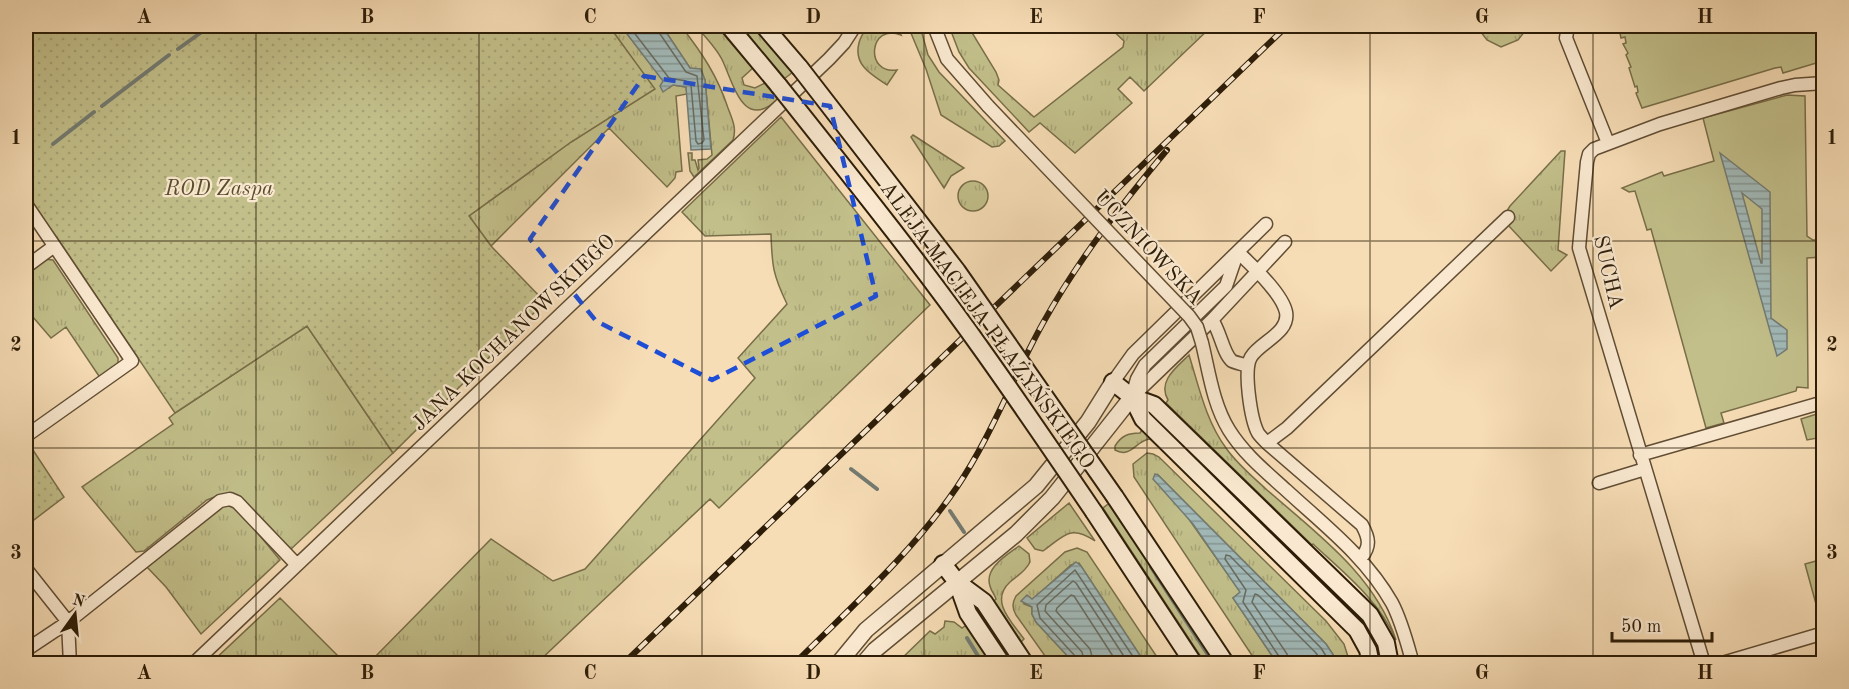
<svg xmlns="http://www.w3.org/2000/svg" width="1849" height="689" font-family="'Old Standard TT',serif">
	<defs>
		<pattern id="grass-tufts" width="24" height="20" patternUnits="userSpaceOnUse" patternTransform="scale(1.5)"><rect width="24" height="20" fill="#c2bf8a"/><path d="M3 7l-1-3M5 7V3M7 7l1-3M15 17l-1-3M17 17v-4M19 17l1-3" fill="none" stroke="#a7a476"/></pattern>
		<pattern id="garden-dots" width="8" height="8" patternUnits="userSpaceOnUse" patternTransform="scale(1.5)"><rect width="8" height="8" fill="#c2bf8a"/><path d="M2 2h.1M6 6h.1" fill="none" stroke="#a7a476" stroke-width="1.8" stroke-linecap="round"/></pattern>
		<pattern id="water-rules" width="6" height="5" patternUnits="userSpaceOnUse" patternTransform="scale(1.5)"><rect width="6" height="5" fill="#a1b9b8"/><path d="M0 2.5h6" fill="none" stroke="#849694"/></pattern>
	</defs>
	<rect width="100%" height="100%" fill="#f7ddb6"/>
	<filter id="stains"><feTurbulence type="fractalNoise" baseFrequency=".00333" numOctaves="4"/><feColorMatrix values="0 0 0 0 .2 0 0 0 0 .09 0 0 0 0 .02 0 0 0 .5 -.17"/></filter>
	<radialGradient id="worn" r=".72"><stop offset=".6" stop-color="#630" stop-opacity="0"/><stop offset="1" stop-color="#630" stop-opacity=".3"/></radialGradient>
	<path fill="url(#grass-tufts)" stroke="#786e49" stroke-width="1.5" d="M609 26H621L669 88 673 85 686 87 687 94 676 96 682 171 676 172 675 178 667 187 609 128 491 246 469 216 571 142 654 89Z
		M662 26H681C702 53 717 75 728 108 732 119 737 128 733 140L694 177 690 171 688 153H692V160H695L698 170 699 168 698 160 707 159 712 155 705 80 690 68Z
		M696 26H720L754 67 742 78 744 85 755 88 765 83 778 99C745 130 735 89 724 64 719 50 705 37 696 26Z
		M739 26H754L793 72 784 79Z
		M867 26H896L901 35C869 22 864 75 897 70L887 85C872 75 853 65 859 43 860 37 865 31 867 26Z
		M908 26H920L928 55 939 72 1005 141 999 146 992 147 941 115 926 69Z
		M949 26H968L996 72 999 80 998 85 1034 117 1123 47 1124 41 1108 26H1212L1144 91 1130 77 1118 89 1132 103 1075 153 1040 123 1029 132 969 68 959 52Z
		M1482 26H1529L1518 40 1501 47 1487 40 1480 31Z
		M781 117 930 305 719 508 710 499 537 663H369L491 539 553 581 585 569 755 378 738 358 787 304C773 275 772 266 771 234L705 236 682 212Z
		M913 135 964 168 951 176 944 188 911 137Z
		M1561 151H1565L1558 250 1567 255 1551 271 1507 224 1505 214 1510 206Z
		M958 196a15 15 0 1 1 30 0a15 15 0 1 1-30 0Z
		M43 259 53 260 118 358V363L101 379 66 327 51 338 26 309V274Z
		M307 326 393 453 290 550 241 498 217 496 207 500 144 551 136 552 82 487 173 424 169 418 175 413Z
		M1189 355C1199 387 1206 421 1226 448 1237 464 1253 477 1267 490 1316 533 1375 575 1396 640 1379 600 1344 573 1313 544L1312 545 1166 403 1168 400C1157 381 1177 367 1189 355Z
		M1151 414 1355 612C1369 627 1380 643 1383 663H1379L1375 649 1149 417Z
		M1142 430 1148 433 1187 471 1186 473 1150 439C1136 440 1131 459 1115 450V446C1121 436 1128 433 1140 433Z
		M1147 453 1153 454 1159 457 1326 621 1344 644 1350 663H1337L1334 656 1326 644 1157 474 1241 593 1233 598 1277 663H1257L1134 477 1133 464Z
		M1112 501 1219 663H1205L1103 508Z
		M1069 503 1095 541C1070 524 1064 536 1043 551L1035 549 1027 538Z
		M225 504 237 508 280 560 201 634 166 587 147 567Z
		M1019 546 1029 554 1030 562C1026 571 1017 576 1010 582 989 601 1012 622 1024 639L1021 642 994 601 996 599C995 595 991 591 990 586 984 568 1007 555 1019 546Z
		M1077 548 1087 552 1161 663H1145L1079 563 1071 565 1032 600 1024 604 1032 607V614L1036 622 1074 663H1050L1016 615C1012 608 1012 603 1016 596L1065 552Z
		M280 598 345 663H211Z
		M945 621 954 622 962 628 965 626 972 629 996 664H896L930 631 935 634 944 627Z"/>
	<path fill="#c2bf8a" stroke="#786e49" stroke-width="1.5" d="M1618 26H1823V61L1783 73 1781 67 1775 68 1642 108 1636 93 1638 92 1637 86 1635 87 1629 68 1631 67 1626 55 1628 53 1623 44 1626 43 1625 37 1621 38 1620 33 1623 31Z
		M1787 95 1805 96 1807 236 1813 240H1824L1823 257 1807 258 1808 388 1797 387 1796 391 1721 413 1724 423 1706 428 1651 229 1647 230 1635 191 1629 192 1622 188 1662 172 1664 176 1714 161 1703 118Z
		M1823 412V437L1807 440 1801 419Z
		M1823 559V602L1816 604 1805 564Z"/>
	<path fill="url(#garden-dots)" stroke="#786e49" stroke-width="1.5" d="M26 26H609L655 89 571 142 469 216 491 246 545 302 393 453 307 326 175 413 60 242 26 195Z
		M27 441 64 497 26 526V442Z"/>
	<path fill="url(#water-rules)" stroke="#737b72" stroke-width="1.5" fill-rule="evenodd" d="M621 26H662L690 68 701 69 705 80 711 149 691 150 686 87 673 85 663 92 660 86 663 81Z
		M1720 153 1770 192 1771 318 1787 330V349L1777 356ZM1742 193 1762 209V263H1761Z
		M1155 474 1158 475 1326 644 1334 656 1337 663H1277L1233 598 1240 592 1193 524 1153 479Z
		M1076 562 1081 566 1145 663H1074L1036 622 1032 614V607L1021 601 1027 595 1032 599Z"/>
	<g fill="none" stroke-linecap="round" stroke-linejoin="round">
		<path stroke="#676b60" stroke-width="1.5" d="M629 26 669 78 686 81 691 85 696 141 698 144 702 143 704 140 697 76 686 72 658 31 657 26
			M1078 664 1076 657 1040 618 1037 605 1075 570 1138 664
			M1085 664 1082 652 1045 611 1046 605 1073 581 1076 583 1129 664
			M1094 664 1090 649 1056 611 1057 608 1071 595 1074 596 1118 664
			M1281 664 1280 658 1243 602 1246 590 1225 559 1226 555 1230 556 1321 648 1331 664
			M1289 664 1287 654 1252 602 1255 594 1258 595 1316 653 1323 664"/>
		<path stroke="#737b72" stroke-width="4" d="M178 49 210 26
			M102 106 169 55
			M53 144 94 112
			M851 469 877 489
			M950 511 964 532
			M1151 567 1214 664
			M967 638 983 664"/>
		<defs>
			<path id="minor" d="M934 26 947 59 988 106
				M1568 26 1566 38 1608 143
				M26 204 132 361 26 436
				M1238 252C1251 265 1282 293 1286 312 1290 333 1260 342 1251 357 1243 370 1251 420 1258 433 1260 436 1264 440 1267 443L1362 525C1369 538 1371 546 1361 558
				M26 267 53 247
				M1212 320C1220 330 1223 354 1232 361 1236 363 1243 364 1247 366
				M1202 343C1209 372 1213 404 1229 430 1244 454 1265 471 1286 490 1324 525 1366 557 1392 603 1402 622 1407 643 1413 664
				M1113 382 1133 354 1266 224
				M1132 396 1137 379 1145 365 1226 286 1237 254
				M1132 397 1212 320 1285 242
				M1267 443 1287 428 1508 217
				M1640 455 1824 402
				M1599 483 1645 469
				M26 569 68 622
				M68 622 70 664
				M26 650 68 622 220 501 230 499 237 502 297 565
				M193 664 829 59 844 43 855 26
				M1704 664 1579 248 1587 162 1589 154 1594 149 1660 124 1781 88 1795 85 1824 83
				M1719 664 1824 633"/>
			<path id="tertiary" d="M838 664 866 630 1036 486 1088 422 1113 382
				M863 664 875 650 1016 534 1052 498 1132 397"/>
			<path id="secondary" d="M729 26 779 86
				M764 26 800 68
				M1113 382 1132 397 1154 405 1370 615 1386 643 1390 664
				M1132 397 1143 419 1357 630 1368 650 1371 664
				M1115 497 1226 664
				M1094 512 1194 664
				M943 564 957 582 984 602 1025 664
				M957 582 968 613 1002 664"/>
		</defs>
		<use href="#minor" stroke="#604d34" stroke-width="15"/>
		<use href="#tertiary" stroke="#604d34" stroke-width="18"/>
		<use href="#secondary" stroke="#2d1d08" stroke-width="20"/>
		<use href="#minor" stroke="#fae9d0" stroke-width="12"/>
		<use href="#tertiary" stroke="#fae9d0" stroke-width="15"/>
		<use href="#secondary" stroke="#fae9d0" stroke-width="16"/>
		<defs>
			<path id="rail" d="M623 664 1287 26
				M794 664C851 607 912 553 957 487 992 435 1013 377 1043 323 1078 260 1121 205 1167 150"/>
		</defs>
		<use href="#rail" stroke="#2d1d08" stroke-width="6"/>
		<use href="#rail" stroke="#fae9d0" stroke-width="4" stroke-dasharray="11" stroke-linecap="butt"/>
		<defs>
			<path id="minor-bridge" d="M988 106 1189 316 1197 327 1202 343"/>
			<path id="secondary-bridge" d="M800 68 957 271 1115 497
				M779 86C849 174 920 262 985 354 1022 406 1058 459 1094 512"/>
		</defs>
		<use href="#minor-bridge" stroke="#604d34" stroke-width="15" stroke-linecap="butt"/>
		<use href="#secondary-bridge" stroke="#2d1d08" stroke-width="20" stroke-linecap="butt"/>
		<use href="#minor-bridge" stroke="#fae9d0" stroke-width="12"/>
		<use href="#secondary-bridge" stroke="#fae9d0" stroke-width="16"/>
	</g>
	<path fill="none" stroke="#1d4ed8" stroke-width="4.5" stroke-dasharray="12 8" stroke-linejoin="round" d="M644 76 830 106 876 296 712 380 596 321 530 239Z"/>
	<path fill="none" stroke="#2d1d08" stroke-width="1.5" stroke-opacity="0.55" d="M256 26V664M479 26V664M702 26V664M924 26V664M1147 26V664M1370 26V664M1593 26V664M26 241H1824M26 448H1824"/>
	<g text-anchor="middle" stroke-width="4.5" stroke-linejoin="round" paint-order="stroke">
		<g font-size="21" font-style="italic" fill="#5a4e2f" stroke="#fae9d0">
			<text x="219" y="195">ROD Zaspa</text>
		</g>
		<g font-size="21" fill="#2d1d08" stroke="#fae9d0">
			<text transform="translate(1149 247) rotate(47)" y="7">UCZNIOWSKA</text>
			<text transform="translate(1609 272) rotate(77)" y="7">SUCHA</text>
			<text transform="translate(988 325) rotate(54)" y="7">ALEJA MACIEJA PŁAŻYŃSKIEGO</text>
			<text transform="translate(513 332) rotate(-44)" y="7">JANA KOCHANOWSKIEGO</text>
		</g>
	</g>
	<rect width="1849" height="689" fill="none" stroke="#f7ddb6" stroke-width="66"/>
	<g transform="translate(75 614) rotate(15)" stroke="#fae9d0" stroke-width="4.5" paint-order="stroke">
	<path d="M0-4.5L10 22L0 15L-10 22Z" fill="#2d1d08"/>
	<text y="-9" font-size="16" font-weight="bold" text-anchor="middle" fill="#2d1d08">N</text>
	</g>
	<path d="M1612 632v9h100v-9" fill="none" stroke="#2d1d08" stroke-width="3"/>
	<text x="1621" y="632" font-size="18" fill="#2d1d08" stroke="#fae9d0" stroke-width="4.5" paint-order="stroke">50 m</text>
	<rect x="33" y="33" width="1783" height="623" fill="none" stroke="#2d1d08" stroke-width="2"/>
	<g font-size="20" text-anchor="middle" font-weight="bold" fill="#2d1d08">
		<text x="144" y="23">A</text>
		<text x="367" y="23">B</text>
		<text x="590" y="23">C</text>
		<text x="813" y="23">D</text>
		<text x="1036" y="23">E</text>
		<text x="1259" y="23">F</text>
		<text x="1482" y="23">G</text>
		<text x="1705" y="23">H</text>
		<text x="16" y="144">1</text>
		<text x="1832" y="144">1</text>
		<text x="16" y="351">2</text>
		<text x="1832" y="351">2</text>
		<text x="16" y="559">3</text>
		<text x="1832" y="559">3</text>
		<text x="144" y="679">A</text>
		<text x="367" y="679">B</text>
		<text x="590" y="679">C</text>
		<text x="813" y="679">D</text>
		<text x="1036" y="679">E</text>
		<text x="1259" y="679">F</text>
		<text x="1482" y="679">G</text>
		<text x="1705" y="679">H</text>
	</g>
	<rect width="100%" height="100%" filter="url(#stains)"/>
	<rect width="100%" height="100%" fill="url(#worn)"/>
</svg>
